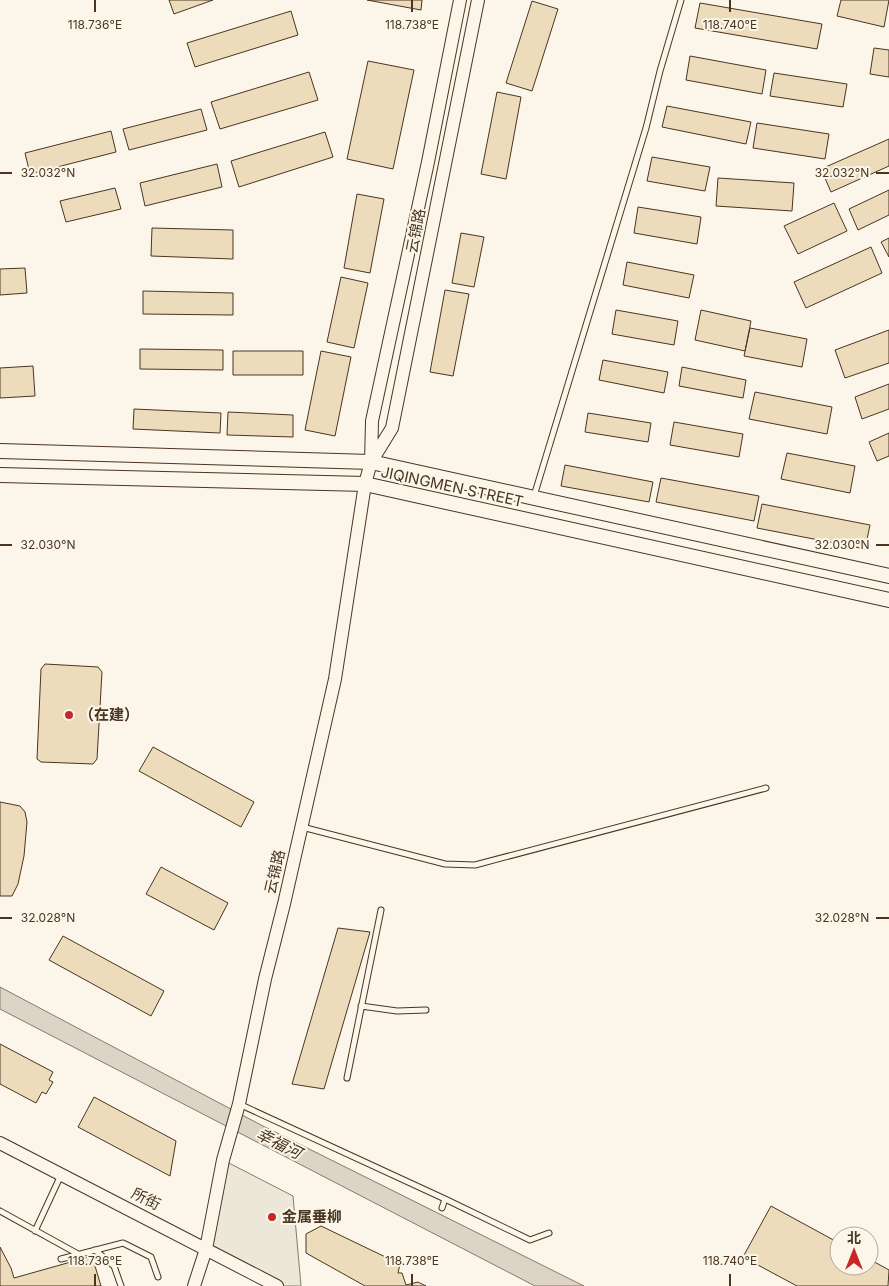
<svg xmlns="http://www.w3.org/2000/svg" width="889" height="1286" font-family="Inter,'Noto Sans SC',sans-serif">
	<rect width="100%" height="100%" fill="#fbf6e9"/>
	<path fill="#ede7d9" stroke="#887966" d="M223 1160 293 1196 301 1286H277L206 1249Z"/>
	<path fill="#dcd4c6" stroke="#887966" d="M0 987 261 1125 584 1286H535L0 1009Z"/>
	<path fill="#ecdcbc" stroke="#4a3520" d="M169 0H213L174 14Z
		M367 0H422L421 10Z
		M841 0H889L884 27 837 16Z
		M532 1 558 9 532 91 506 83Z
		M700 3 822 24 817 49 695 28Z
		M291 11 298 35 195 67 187 43Z
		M874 48 889 50V77L870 74Z
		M690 56 766 70 762 94 686 80Z
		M368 61 414 70 393 169 347 159Z
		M309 72 318 100 220 129 211 102Z
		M774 73 847 84 843 107 770 96Z
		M497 92 521 97 506 179 481 174Z
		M667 106 751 122 746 144 662 127Z
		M201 109 207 130 129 150 123 129Z
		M757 123 829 134 825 159 753 148Z
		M111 131 116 152 30 174 25 153Z
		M325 132 333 157 239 187 231 161Z
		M889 139V166L831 192 821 169Z
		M652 157 710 167 705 191 647 181Z
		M217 164 222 187 145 206 140 183Z
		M718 178 794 183 792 211 716 206Z
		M115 188 121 209 66 222 60 201Z
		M889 190V215L858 230 849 209Z
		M357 194 384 199 370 273 344 268Z
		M834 203 847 231 798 254 784 226Z
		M638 207 701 217 697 244 634 233Z
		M152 228 233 230V259L151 256Z
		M461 233 484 237 474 287 452 283Z
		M889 238V257L881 242Z
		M871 247 882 273 806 308 794 282Z
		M627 262 694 275 689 298 623 285Z
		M25 268 27 293 0 295V269Z
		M341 277 368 283 354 348 327 342Z
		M445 290 469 294 453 376 430 372Z
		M143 291 233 293V315L143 314Z
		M616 310 678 321 674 345 612 334Z
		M701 310 751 321 745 351 695 340Z
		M750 328 807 339 802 367 744 356Z
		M889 330V363L845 378 835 350Z
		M140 349 223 350V370L140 369Z
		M233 351H303V375H233Z
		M321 351 351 357 335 436 305 430Z
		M603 360 668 372 664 393 599 380Z
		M33 366 35 396 0 398V368Z
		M682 367 746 380 743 398 679 386Z
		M889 384V409L862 419 855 397Z
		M755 392 832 407 827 434 749 419Z
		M134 409 221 413 220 433 133 429Z
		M228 412 293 415V437L227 435Z
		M588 413 651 423 648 442 585 432Z
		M674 422 743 434 739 457 670 445Z
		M889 433V456L877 461 869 442Z
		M787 453 855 466 850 493 781 479Z
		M565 465 653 482 649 502 561 486Z
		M661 478 759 496 754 521 656 502Z
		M762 504 870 525 865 549 757 528Z
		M45 664 98 667 102 672 97 759 93 764 41 762 37 759 41 669Z
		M153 747 254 802 241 827 139 771Z
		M0 802 20 806 25 812 27 822 24 856 18 884 12 896H0Z
		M161 867 228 903 214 930 146 894Z
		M338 928 370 932 324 1089 292 1084Z
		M63 936 164 991 151 1016 49 960Z
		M0 1044 53 1072 49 1080 53 1082 46 1094 42 1092 36 1103 0 1084Z
		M94 1097 176 1141 170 1176 78 1127Z
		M771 1206 839 1243V1266H869V1259L889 1270 888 1286H797L743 1257Z
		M321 1226 400 1264 398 1273H402L406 1285 418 1282 426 1286H365L306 1253V1234Z
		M0 1247 11 1268 14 1278 92 1256 101 1286H0Z"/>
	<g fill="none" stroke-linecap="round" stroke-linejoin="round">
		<defs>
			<path id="service" d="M534 496 646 128 660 71 681 0
				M302 827 445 864 475 865 766 788
				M361 1006 397 1011 426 1010
				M347 1078 381 910
				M239 1104 445 1199 530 1240 549 1233
				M442 1208 445 1199
				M0 1211 78 1254
				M35 1231 61 1175
				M95 1250 114 1266 121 1286
				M61 1259 123 1243 151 1257 158 1277"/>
			<path id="tertiary" d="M371 462 392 428 478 0
				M0 1143 277 1286
				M194 1286 206 1249 223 1160 239 1104 265 979 284 904 335 679 365 484 371 462 372 421 428 162 460 0"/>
			<path id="secondary" d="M0 451 371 462 889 576
				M0 475 365 484 889 600"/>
		</defs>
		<use href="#service" stroke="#4a3520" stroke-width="7"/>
		<use href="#tertiary" stroke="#4a3520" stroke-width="14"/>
		<use href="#secondary" stroke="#4a3520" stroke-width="16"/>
		<use href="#service" stroke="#fbf6e9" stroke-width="5"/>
		<use href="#tertiary" stroke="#fbf6e9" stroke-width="12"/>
		<use href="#secondary" stroke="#fbf6e9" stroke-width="14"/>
	</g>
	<path fill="none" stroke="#4a3520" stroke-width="2" d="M95 0V12M412 0V12M730 0V12M0 173H12M876 173H889M0 545H12M876 545H889M0 918H12M876 918H889M95 1274V1286M412 1274V1286M730 1274V1286"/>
	<g fill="#c62828" stroke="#fbf6e9" stroke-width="2">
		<circle cx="69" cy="715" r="5"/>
		<circle cx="272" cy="1217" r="5"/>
	</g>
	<g text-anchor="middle" stroke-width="4" stroke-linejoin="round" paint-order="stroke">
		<g font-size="15" fill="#4a3520" stroke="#fbf6e9">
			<text transform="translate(416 231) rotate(-79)" y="5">云锦路</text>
			<text transform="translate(452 487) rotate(12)" y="5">JIQINGMEN STREET</text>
			<text transform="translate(275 872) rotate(-77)" y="5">云锦路</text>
			<text transform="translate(146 1199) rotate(27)" y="5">所街</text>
		</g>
		<g font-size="15" font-weight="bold" fill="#4a3520" stroke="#fbf6e9" text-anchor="start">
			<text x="79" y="720">（在建）</text>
			<text x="282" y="1222">金属垂柳</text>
		</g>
		<g font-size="16" font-style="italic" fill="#4a3520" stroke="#fbf6e9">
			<text transform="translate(279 1143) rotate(27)" y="6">幸福河</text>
		</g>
	</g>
	<g font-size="12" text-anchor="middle" fill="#4a3520" stroke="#fbf6e9" stroke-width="4" stroke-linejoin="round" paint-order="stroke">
		<text x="95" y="29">118.736°E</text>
		<text x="412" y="29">118.738°E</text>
		<text x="730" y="29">118.740°E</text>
		<text x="48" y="177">32.032°N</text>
		<text x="842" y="177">32.032°N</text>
		<text x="48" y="549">32.030°N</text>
		<text x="842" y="549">32.030°N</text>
		<text x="48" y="922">32.028°N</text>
		<text x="842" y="922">32.028°N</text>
		<text x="95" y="1265">118.736°E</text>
		<text x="412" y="1265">118.738°E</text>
		<text x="730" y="1265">118.740°E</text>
	</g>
	<g transform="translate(854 1251)"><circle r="24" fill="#fbf6e9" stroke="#b4a999"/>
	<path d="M0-4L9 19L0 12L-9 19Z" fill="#c62828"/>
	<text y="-8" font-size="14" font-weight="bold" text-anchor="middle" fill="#4a3520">北</text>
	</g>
</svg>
